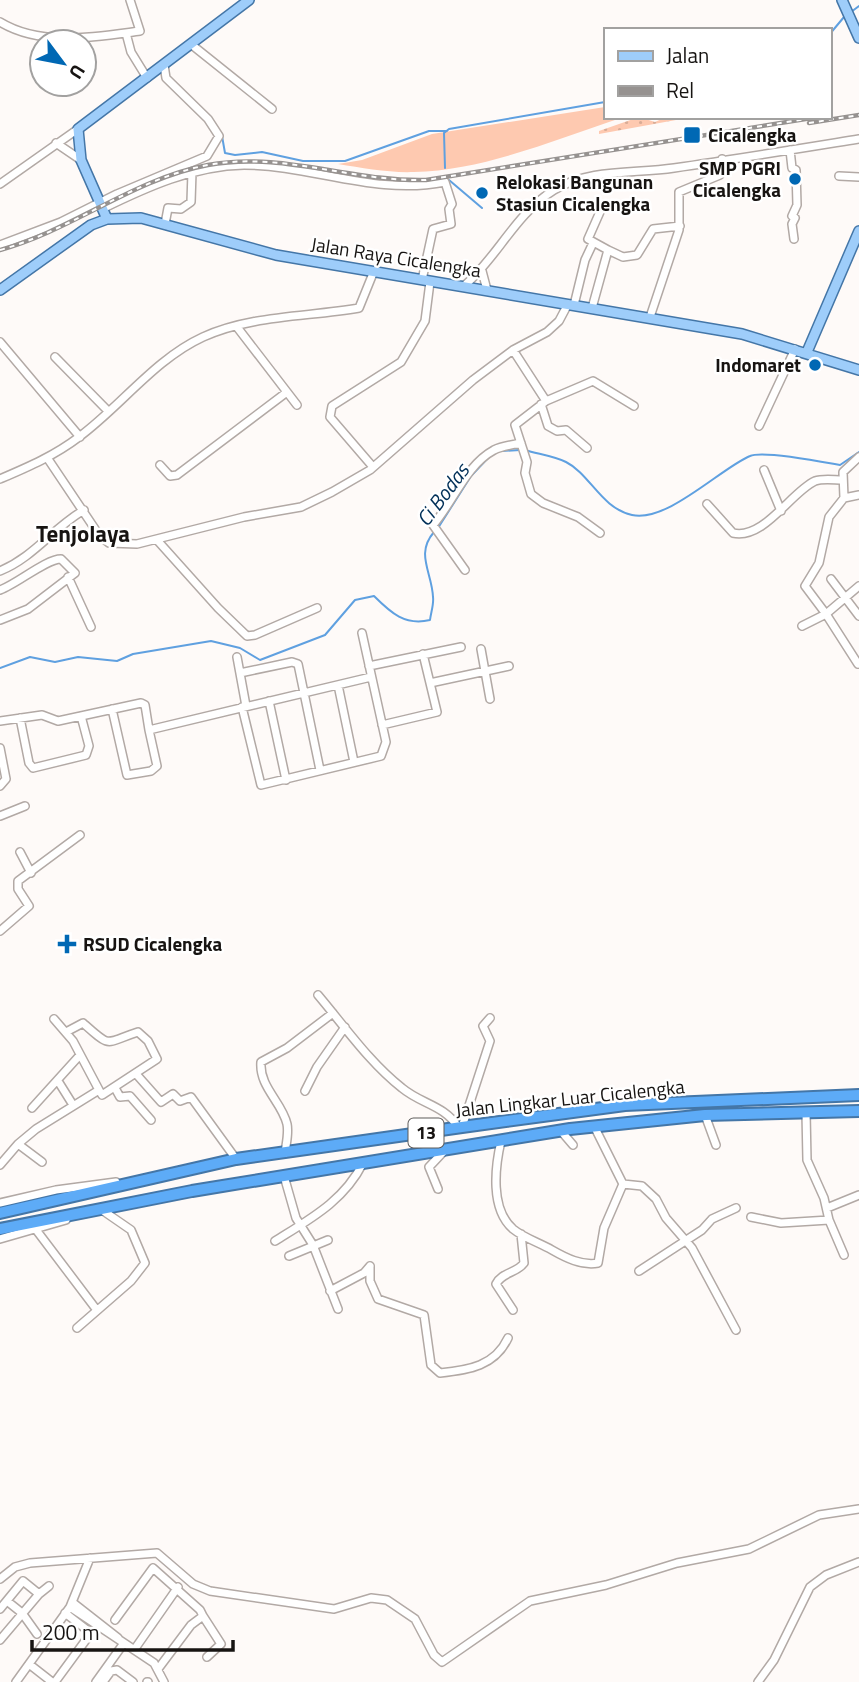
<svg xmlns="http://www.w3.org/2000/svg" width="859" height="1682" font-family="'Titillium Web',sans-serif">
	<defs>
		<pattern id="garden-dots" width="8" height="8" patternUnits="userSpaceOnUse" patternTransform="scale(1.75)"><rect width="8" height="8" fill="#fec9b0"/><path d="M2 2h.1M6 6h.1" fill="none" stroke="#d9ac96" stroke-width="1.8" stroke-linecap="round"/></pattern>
	</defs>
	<rect width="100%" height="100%" fill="#fefaf8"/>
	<path fill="#fec9b0" d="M605 107V117H624C556 139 486 170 414 172 389 173 363 168 338 164L362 160 432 134Z"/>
	<path fill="url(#garden-dots)" d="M639 117 655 122 666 117 687 118 599 134V131Z"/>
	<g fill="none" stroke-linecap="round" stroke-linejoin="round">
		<path stroke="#5fa0e0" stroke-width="2" d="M851 12 859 6
			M829 35 844 17
			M222 136 225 153 235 155 262 152 303 161H345L429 131H447
			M445 168 444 133 449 129 605 102
			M449 180 482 208
			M525 450C538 454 554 456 566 462 590 474 601 508 632 515 667 523 721 468 750 456 763 450 823 462 840 465L859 452
			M501 451 520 450
			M438 528 471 476 487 459
			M0 668 30 657 55 662 78 657 117 661 133 654 211 641 240 648 260 660 325 635 355 600 374 596C391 613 405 626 430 620 431 612 434 604 433 597 432 572 415 554 434 532"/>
		<defs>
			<path id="minor" d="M0 22C41 47 95 37 140 31L130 0
				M126 33 131 52 147 78
				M192 45 272 109
				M56 143 81 160
				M790 150 792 168 796 170 797 205 792 216 795 218 792 224 794 239
				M839 176 859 177
				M0 184 78 129
				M102 209C147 187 193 166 244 165 312 165 375 196 445 182L452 204 449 209 451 224 433 229 422 280
				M165 224 168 208 181 209 191 202 192 172
				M0 245 61 222 117 194 207 156 219 136 208 119 166 78 164 65
				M608 250 623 257 637 255 653 229 680 226
				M482 271 487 290
				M464 286C497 258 515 214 554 190 591 168 634 174 674 168 736 159 797 149 859 139
				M574 305 585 260 593 243
				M592 308 608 250 588 239 603 205
				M650 317 679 230V192L720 175 722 159
				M237 327 297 405
				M0 342 80 437
				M513 350 546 401
				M55 357 108 411
				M541 404 548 426 557 431 566 430 587 448
				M759 426 795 349
				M48 459 99 535 109 543 137 544 244 517 301 507 332 492 370 470 473 380 513 350 547 332 559 321 568 304
				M160 465 170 476 177 475 287 392
				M373 467 330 417 332 406 401 362 425 321 430 282
				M764 470 781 511
				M0 479C28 467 54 456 79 437 121 406 155 359 203 337 251 315 308 317 359 308L374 271
				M844 498 843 472 859 457
				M707 504 733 533C764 540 791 492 815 481 823 478 834 480 843 480
				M600 533 578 517 543 503 531 494 525 473 527 462 515 425 546 401 593 381 634 406
				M157 540 218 608 247 636 255 635 317 608
				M465 570 433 525C453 502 466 465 494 450 502 446 512 445 521 443
				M0 571C34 557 53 528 84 510
				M68 577 91 627
				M831 579 859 616
				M0 590C17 584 46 559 61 559L75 573 28 609 0 620
				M802 626 826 614 805 586 819 563 829 517 844 498 859 495
				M481 649 490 699
				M237 657 246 706
				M858 664 826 614 859 586
				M369 666 461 647
				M240 673 292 662 298 664 320 770
				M430 683 509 666
				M338 685 354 762
				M269 701 286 780
				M242 707 261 785 381 756 386 742 362 633
				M112 709 127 775 151 771 157 766 149 730
				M20 718 29 763 33 768 86 755 89 746 81 716
				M0 721 42 715 58 721 141 703 145 705 149 730 371 677
				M382 725 437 712 423 654
				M0 748 6 779 0 786
				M0 816 25 806
				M20 852 31 873
				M0 931 29 906 18 889V881L80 835
				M318 995C345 1027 370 1063 402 1088 421 1104 444 1105 458 1127
				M54 1019 73 1041 99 1090
				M137 1075 161 1102 173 1094 180 1101 191 1097 236 1159
				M58 1081 73 1105
				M115 1088 120 1097 130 1096 151 1120
				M305 1091 317 1067 345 1027
				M32 1108 80 1055
				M806 1113 807 1160 824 1198 829 1220 844 1255
				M705 1115 716 1145
				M594 1126 623 1184
				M462 1127 490 1041 483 1026 490 1018
				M561 1131 573 1145
				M501 1141C495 1167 490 1209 513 1229 524 1238 540 1243 552 1250 566 1258 582 1266 598 1263L604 1228 623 1184
				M18 1144 42 1162
				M285 1153C286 1144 289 1133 287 1124 282 1102 259 1087 261 1062L287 1048 333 1013
				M0 1165 18 1144 36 1129 99 1090 102 1095 157 1059 148 1041 138 1032C104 1043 112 1049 83 1023L66 1032
				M284 1176 296 1218 313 1245 338 1309
				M623 1184 642 1186 656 1199 666 1218 692 1248 736 1330
				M438 1189 429 1167 445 1150
				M0 1203 56 1190 116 1182
				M827 1208 859 1195
				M751 1217 781 1223 829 1220
				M37 1231 96 1309
				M0 1239 66 1220
				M275 1241C310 1219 344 1201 363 1163
				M289 1256 328 1240
				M370 1266V1281L378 1299 424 1315 431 1365 440 1373C469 1370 495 1366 508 1338
				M639 1271 702 1230 712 1219 736 1208
				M330 1291 364 1273 370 1266
				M513 1310 496 1284C502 1272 517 1273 524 1263L521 1234
				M77 1328 131 1281 145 1263 131 1230 102 1210
				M0 1579 15 1567 30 1563 157 1553 193 1584 210 1591 334 1609 371 1598 387 1600 415 1619 434 1655 442 1662 530 1601 606 1585 677 1563 749 1549 819 1515 859 1509
				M7 1601 22 1613 37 1634
				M72 1602 118 1638
				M70 1607 154 1663 164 1682
				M0 1609 23 1581 39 1594
				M203 1616 221 1644 207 1657
				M115 1620 153 1568 200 1610 203 1616 191 1625 158 1669
				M0 1640 39 1594 49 1586
				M134 1650 178 1587
				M29 1664 52 1682
				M16 1682 70 1607 90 1558
				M55 1682 91 1633 65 1613
				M96 1682 124 1643
				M103 1682 111 1671 117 1670 133 1682
				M147 1682H148
				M758 1682 774 1660 810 1587 826 1575 859 1562"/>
			<path id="major" d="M842 0 859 38
				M107 219 81 160 78 129 249 0
				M0 290 91 225 107 219 141 218 276 255 742 334 859 370
				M807 352 859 231"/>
			<path id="highway" d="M0 1213 236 1159 462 1127 625 1105 859 1095
				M0 1229 192 1191 570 1129 705 1115 859 1111"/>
		</defs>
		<use href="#minor" stroke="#b2a9a5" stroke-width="10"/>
		<use href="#major" stroke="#4476a7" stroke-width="12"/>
		<use href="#highway" stroke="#4476a7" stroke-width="14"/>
		<use href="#minor" stroke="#fff" stroke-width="7"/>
		<use href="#major" stroke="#9ecdfa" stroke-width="9"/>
		<use href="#highway" stroke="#5dabf7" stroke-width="10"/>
		<defs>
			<path id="rail" d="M809 123 859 115
				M0 250C73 230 133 179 208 165 281 151 352 182 426 180L818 117"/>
		</defs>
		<use href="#rail" stroke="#969290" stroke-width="4.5"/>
		<use href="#rail" stroke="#fff" stroke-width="2" stroke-dasharray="5" stroke-linecap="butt"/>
	</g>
	<g fill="#0068b4" stroke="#fff" stroke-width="2.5">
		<rect x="683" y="126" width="18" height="18" rx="3.5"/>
		<circle cx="795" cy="179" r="7"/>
		<circle cx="482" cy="193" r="7"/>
		<circle cx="815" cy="365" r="7"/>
		<path d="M63.5 933.5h7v7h7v7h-7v7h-7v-7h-7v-7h7z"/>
	</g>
	<g text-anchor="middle" stroke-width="5" stroke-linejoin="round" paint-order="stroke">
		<rect fill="#fff" stroke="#5d5a59" stroke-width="2" x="408.5" y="1118.5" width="35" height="29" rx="5"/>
		<g font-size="18" font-weight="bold" fill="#171412">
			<text x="426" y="1139">13</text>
		</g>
		<g font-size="19" font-weight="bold" fill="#171412" stroke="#fff" text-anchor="start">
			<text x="708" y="142">Cicalengka</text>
			<text x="781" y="175" text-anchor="end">SMP PGRI<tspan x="781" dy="22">Cicalengka</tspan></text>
			<text x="496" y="189">Relokasi Bangunan<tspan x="496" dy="22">Stasiun Cicalengka</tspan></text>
			<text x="801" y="372" text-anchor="end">Indomaret</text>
			<text x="83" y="951">RSUD Cicalengka</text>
		</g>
		<g font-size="19" fill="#171412" stroke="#fff">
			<text transform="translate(396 257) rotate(9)" y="7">Jalan Raya Cicalengka</text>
			<text transform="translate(570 1098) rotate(-6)" y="7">Jalan Lingkar Luar Cicalengka</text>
		</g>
		<g font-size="21" font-style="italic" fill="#002f57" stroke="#fff">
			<text transform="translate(443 495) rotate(-53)" y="7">Ci Bodas</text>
		</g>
		<g font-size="23" font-weight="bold" fill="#171412" stroke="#fff">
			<text x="83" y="542">Tenjolaya</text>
		</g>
	</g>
	<rect x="604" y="28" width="228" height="91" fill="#ffffff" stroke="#a2a1a0" stroke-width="2"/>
	<rect x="618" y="51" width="35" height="10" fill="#9ecdfa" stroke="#a2a1a0" stroke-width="2"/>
	<text x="666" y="63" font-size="21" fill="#171412">Jalan</text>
	<rect x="618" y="86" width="35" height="10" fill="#969290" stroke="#a2a1a0" stroke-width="2"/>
	<text x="666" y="98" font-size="21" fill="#171412">Rel</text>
	<g transform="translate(63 63) rotate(122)"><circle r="33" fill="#ffffff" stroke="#a2a1a0" stroke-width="2"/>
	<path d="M0-5L12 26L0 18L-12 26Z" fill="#0068b4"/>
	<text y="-10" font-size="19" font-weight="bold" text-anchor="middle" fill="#171412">U</text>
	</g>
	<path d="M32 1640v10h201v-10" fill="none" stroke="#171412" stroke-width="3.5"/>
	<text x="42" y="1640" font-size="21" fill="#171412" stroke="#ffffff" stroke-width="5" paint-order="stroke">200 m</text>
</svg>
